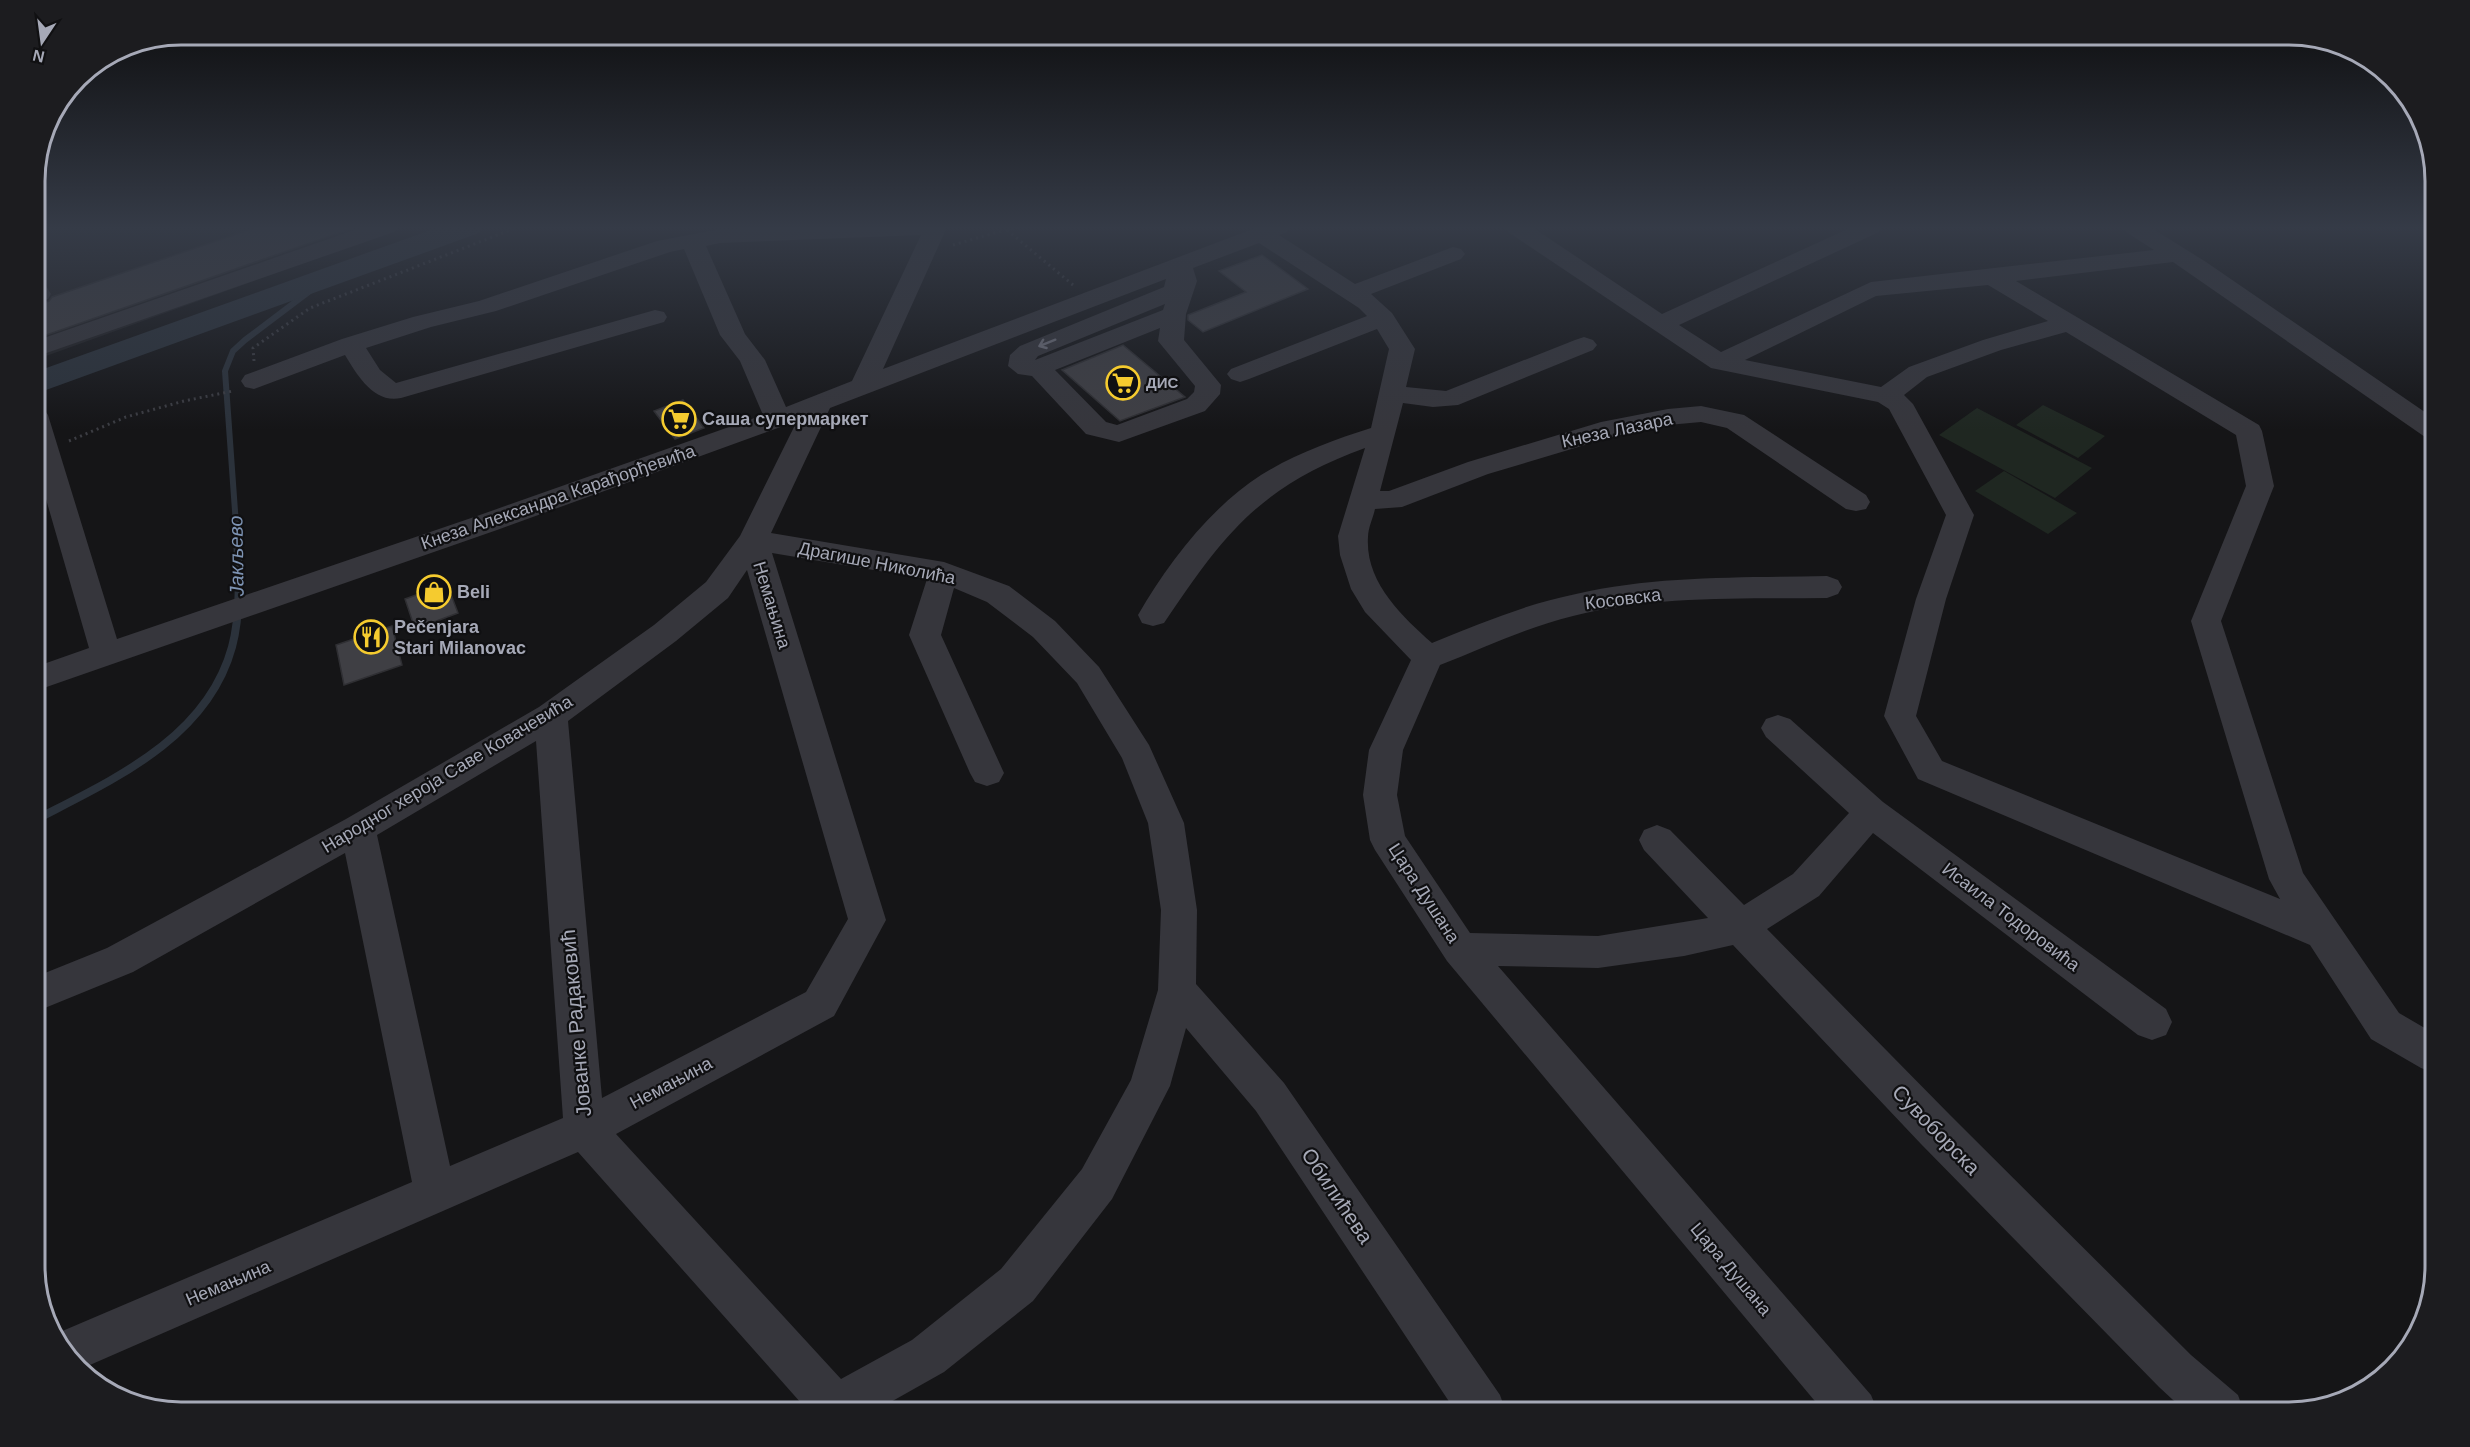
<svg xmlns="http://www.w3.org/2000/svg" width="2470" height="1447" font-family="Arial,sans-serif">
	<rect width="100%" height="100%" fill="#151517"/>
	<path fill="#212124" d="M35 227H403L35 360Z"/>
	<path fill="#1f2721" d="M2043 405 2105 436 2078 458 2016 425Z
		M1977 408 2092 468 2055 498 1939 435Z
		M2004 471 2077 513 2048 534 1975 491Z"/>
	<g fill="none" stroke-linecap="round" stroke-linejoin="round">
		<path stroke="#2b323b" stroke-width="6" d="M237 539 225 371 233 351 245 340 327 278"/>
		<path stroke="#2b323b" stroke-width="8" d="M35 820C112 780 207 739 232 647 241 614 239 572 237 538"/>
		<path fill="#2b323b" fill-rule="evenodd" d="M439 227H483L479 233 35 394V372Z"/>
	</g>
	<path fill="#3f3f44" stroke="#2f2f33" stroke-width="1.5" d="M257 227H356L35 339V305L49 301 52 297Z
		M1262 255 1308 289 1203 332 1188 320V315L1246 292 1219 271Z
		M1123 345 1185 397 1120 421 1062 370Z
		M683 400 704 428 675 439 654 411Z
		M447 584 458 613 415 629 405 599Z
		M392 626 402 665 344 685 336 645Z"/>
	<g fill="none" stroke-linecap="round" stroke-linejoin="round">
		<path stroke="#3c3d43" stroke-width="3" stroke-dasharray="2 4" stroke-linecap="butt" d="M1007 230 1073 285
			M953 245 1015 227
			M254 361 253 348 310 308 518 227
			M69 441 126 417 184 401 233 391"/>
		<path fill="#36363c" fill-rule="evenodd" d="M363 227H397L394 232 35 357V341Z
			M772 227H947L883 369 1258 227H1290L1287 232 1279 235 1355 284 1453 247 1461 249 1465 254 1461 259 1371 294 1392 313 1415 349 1406 387 1446 391 1575 340 1584 337 1593 340 1597 345 1593 350 1458 405 1433 407 1403 403 1380 491H1389L1468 462 1601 422 1668 409 1701 406 1744 415 1866 495 1870 502 1866 509 1856 511 1846 509 1727 428 1701 422 1668 425 1615 436 1488 474 1402 507 1375 509C1373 518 1368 528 1368 537 1365 582 1402 616 1432 643 1479 624 1526 604 1576 594 1658 575 1743 578 1827 576L1838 580 1842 587 1838 594 1827 598C1743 599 1655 595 1573 616 1527 627 1484 648 1440 665L1403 750 1397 795 1405 836 1470 933 1598 936 1708 918 1644 850 1639 840 1644 830 1657 825 1670 830 1744 905 1793 874 1849 813 1766 737 1761 728 1766 719 1778 715 1790 719 1883 802 2166 1009 2172 1022 2166 1035 2152 1040 2138 1035 1873 833 1819 896 1767 929 1951 1116 2191 1355 2238 1395 2244 1412H2186L2159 1387 1921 1144 1733 945 1684 956 1598 968 1498 966 1871 1395 1878 1412H1824L1447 961 1375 850 1370 840 1363 795 1369 750 1411 660 1365 612 1351 589 1340 555 1338 536 1365 448C1260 486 1224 534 1164 623L1153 626 1142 623 1138 615C1168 563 1210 508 1261 475 1295 454 1333 440 1371 428L1389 349 1377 329 1249 379 1240 382 1231 379 1227 374 1231 369 1367 316 1359 308 1259 243 1193 268 1197 281 1186 314 1184 340 1221 385 1220 394 1205 411 1119 442 1086 434 1032 376 1018 374 1008 366 1010 355 1020 346 1164 287 1166 279 830 408 771 533 944 562 1009 586 1055 621 1099 667 1149 745 1184 823 1197 910 1196 984 1284 1083 1500 1395 1506 1412H1456L1256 1111 1186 1028 1170 1086 1112 1199 1033 1301 944 1372 873 1412H798L801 1403 578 1152 83 1368 54 1340 53 1335 412 1182 345 853 133 972 35 1012V977L107 948 346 819 539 707 654 625 706 582 740 536 797 421 497 530 35 691V667L89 648 35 461V407L44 409 48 415 117 639 477 516 763 415 740 361 720 335 684 249 670 252 496 311 431 327 366 348 380 370 396 383 655 310 664 312 667 317 664 322 401 398C374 404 357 375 345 355L254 389 245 387 241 381 245 375 342 339 413 317 479 301 657 241 720 229ZM921 235 852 381 786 407 765 360 745 334 706 246 720 243ZM1165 304 1163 310 1035 360 1038 356ZM1160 328 1158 341 1195 386 1194 392 1187 399 1117 425 1106 422 1055 370ZM772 553 927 579 909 635 970 773 975 782 987 786 999 782 1004 773 941 635 954 588 987 602 1033 637 1077 683 1122 758 1148 823 1161 910 1158 990 1131 1080 1082 1169 1001 1269 912 1340 841 1379 616 1134 834 1016 886 920ZM747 570 848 919 806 992 602 1098 568 721 676 641 728 598ZM536 741 563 1118 450 1166 377 835Z
			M1505 227H1532L1662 314 1852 227H1882L1879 232 1679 325 1721 352 1871 282 2154 250 2126 232 2123 227H2150L2206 262 2435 419V439L2425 437 2173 262 2016 281 2259 425 2262 431 2274 486 2221 621 2303 873 2399 1013 2435 1034V1073L2421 1068 2371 1039 2310 945 1918 779 1884 716 1916 599 1946 515 1889 409 1878 402 1711 368 1508 232ZM1988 285 2048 321 1983 340 1909 367 1881 387 1745 360 1876 296ZM2066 332 2236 435 2246 486 2191 621 2269 879 2280 899 1942 761 1916 716 1946 599 1974 515 1913 404 1904 395 1927 377 2001 350Z
			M35 279 43 281 51 294 48 299 35 303Z"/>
	</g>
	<defs><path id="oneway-shaft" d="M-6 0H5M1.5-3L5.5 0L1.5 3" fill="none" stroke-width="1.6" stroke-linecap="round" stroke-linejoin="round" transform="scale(1.5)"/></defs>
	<use stroke="#747580" href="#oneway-shaft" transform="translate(1047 343) rotate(158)"/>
	<linearGradient id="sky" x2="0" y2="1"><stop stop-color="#0c0c0d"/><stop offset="0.53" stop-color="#353b47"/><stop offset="1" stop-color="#353b47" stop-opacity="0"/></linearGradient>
	<rect width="2470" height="430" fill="url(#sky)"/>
	<defs>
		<symbol id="supermarket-ring" viewBox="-11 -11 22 22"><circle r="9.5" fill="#101012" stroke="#f5cb2f" stroke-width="1.5"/><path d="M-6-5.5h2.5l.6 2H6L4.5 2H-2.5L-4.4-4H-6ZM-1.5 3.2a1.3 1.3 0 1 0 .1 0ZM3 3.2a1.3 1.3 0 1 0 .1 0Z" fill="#f5cb2f"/></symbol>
		<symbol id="shop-ring" viewBox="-11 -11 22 22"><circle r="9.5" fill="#101012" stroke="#f5cb2f" stroke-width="1.5"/><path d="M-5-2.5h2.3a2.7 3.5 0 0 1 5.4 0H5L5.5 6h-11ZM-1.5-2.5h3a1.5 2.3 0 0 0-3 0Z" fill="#f5cb2f"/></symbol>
		<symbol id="restaurant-ring" viewBox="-11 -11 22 22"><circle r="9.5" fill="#101012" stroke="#f5cb2f" stroke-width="1.5"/><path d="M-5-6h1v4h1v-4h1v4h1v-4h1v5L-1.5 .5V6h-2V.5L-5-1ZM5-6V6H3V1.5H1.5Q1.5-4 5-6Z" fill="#f5cb2f"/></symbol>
	</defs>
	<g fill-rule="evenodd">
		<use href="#supermarket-ring" x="1104" y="364" width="38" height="38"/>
		<use href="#supermarket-ring" x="660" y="400" width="38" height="38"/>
		<use href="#shop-ring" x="415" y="573" width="38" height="38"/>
		<use href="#restaurant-ring" x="352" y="618" width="38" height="38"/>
	</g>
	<g text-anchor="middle" stroke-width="4.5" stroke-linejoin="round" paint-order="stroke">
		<g font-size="15" font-weight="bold" fill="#a6a9b7" stroke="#101012" text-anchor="start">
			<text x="1146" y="388">ДИС</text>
		</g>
		<g font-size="18" font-weight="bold" fill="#a6a9b7" stroke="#101012" text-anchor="start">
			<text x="702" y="425">Саша супермаркет</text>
			<text x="457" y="598">Beli</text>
			<text x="394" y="633">Pečenjara<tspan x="394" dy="21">Stari Milanovac</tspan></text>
		</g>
		<g font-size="18" fill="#a6a9b7" stroke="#101012">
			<text transform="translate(1617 430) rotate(-12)" y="6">Кнеза Лазара</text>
			<text transform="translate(558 497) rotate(-19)" y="6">Кнеза Александра Карађорђевића</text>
			<text transform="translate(877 563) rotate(11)" y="6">Драгише Николића</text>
			<text transform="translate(1623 599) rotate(-7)" y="6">Косовска</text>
			<text transform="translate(772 605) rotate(73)" y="6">Немањина</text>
			<text transform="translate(447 774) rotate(-31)" y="6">Народног хероја Саве Ковачевића</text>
			<text transform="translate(1424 893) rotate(57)" y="6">Цара Душана</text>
			<text transform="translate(2011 917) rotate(37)" y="6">Исаила Тодоровића</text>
			<text transform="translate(671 1083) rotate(-28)" y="6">Немањина</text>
			<text transform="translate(1731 1269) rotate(50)" y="6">Цара Душана</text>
			<text transform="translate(228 1283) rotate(-23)" y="6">Немањина</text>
		</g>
		<g font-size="20" font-style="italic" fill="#7d93b3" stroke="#101012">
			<text transform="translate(236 556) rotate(-91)" y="7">Јакљево</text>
		</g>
		<g font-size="21" fill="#a6a9b7" stroke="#101012">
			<text transform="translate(576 1023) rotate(-95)" y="7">Јованке Радаковић</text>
			<text transform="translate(1936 1130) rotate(46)" y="7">Сувоборска</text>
			<text transform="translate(1337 1196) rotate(56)" y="7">Обилићева</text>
		</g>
	</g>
	<path d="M0 0H2470V1447H0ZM181 45H2289A136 136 0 0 1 2425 181V1266A136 136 0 0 1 2289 1402H181A136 136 0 0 1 45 1266V181A136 136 0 0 1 181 45Z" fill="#1c1c1f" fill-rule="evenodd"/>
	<path fill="none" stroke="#a6a9b7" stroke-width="3" d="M181 45H2289A136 136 0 0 1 2425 181V1266A136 136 0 0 1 2289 1402H181A136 136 0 0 1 45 1266V181A136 136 0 0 1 181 45Z"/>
	<g transform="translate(42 42) rotate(193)" stroke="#101012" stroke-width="4.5" paint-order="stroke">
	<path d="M0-4.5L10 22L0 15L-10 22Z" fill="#a6a9b7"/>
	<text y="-9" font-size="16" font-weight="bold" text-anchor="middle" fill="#a6a9b7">N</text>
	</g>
</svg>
